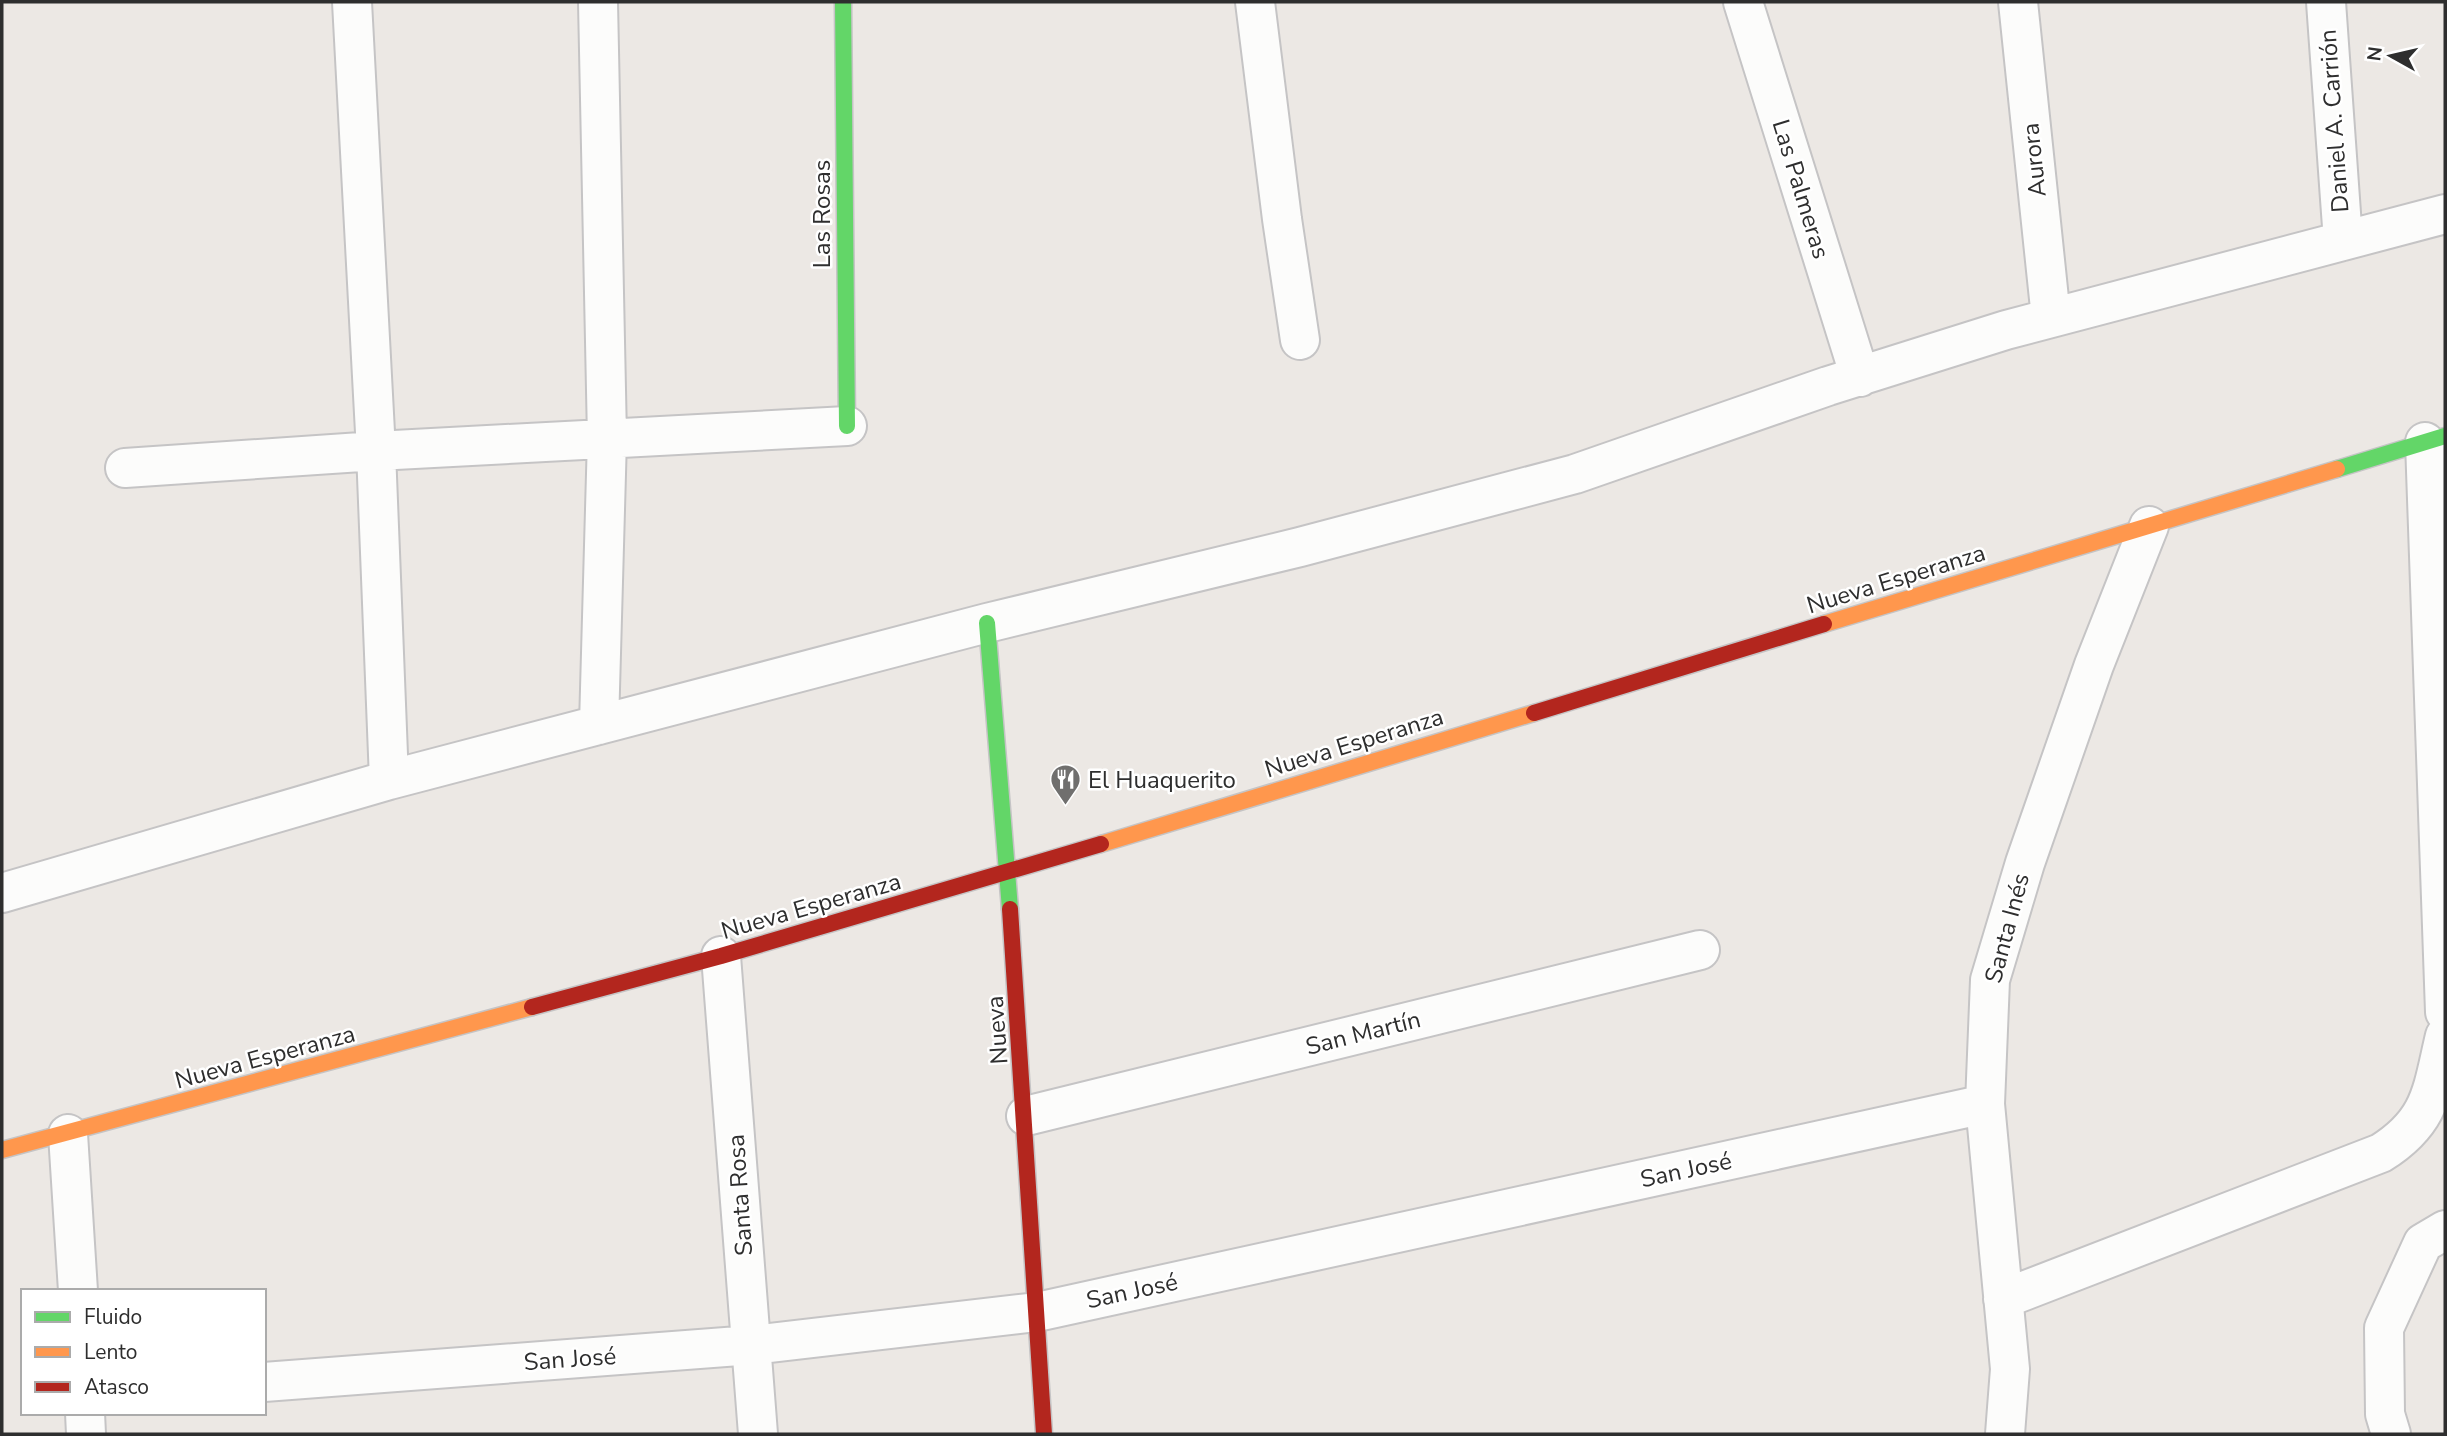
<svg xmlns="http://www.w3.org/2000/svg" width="2447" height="1436" font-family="'Nunito Sans',sans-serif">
	<rect width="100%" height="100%" fill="#ece8e4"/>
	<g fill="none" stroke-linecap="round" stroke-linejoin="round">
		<defs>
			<path id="street" d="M352 2 376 451 389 780
				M598 2 607 438 599 725
				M1255 2 1282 219 1300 340
				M1743 2 1860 377
				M2018 2 2051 318
				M2326 2 2343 241
				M2425 442 2445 1012
				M125 468 376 451 847 426
				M2 893 389 780 987 623 1300 547 1575 474 1828 386 2006 330 2445 214
				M721 956 758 1434
				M1026 1116 1700 950
				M68 1134 78 1291
				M2003 1299 2381 1153C2432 1121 2432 1090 2445 1036
				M264 1382 752 1345 1037 1312 1985 1104
				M85 1413 86 1434
				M2005 1434 2010 1369 1985 1104 1990 980 2025 863 2094 665 2149 526
				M2391 1434 2385 1414 2384 1328 2423 1243 2445 1230"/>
			<path id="fast" d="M843 2 847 426
				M2337 469 2445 436
				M987 623 1010 909"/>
			<path id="slow" d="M1824 624 2337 469
				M1101 844 1534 713
				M2 1150 532 1007"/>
			<path id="jam" d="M1534 713 1824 624
				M1010 909 1044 1434
				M532 1007 721 956 1101 844"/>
		</defs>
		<use href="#street" stroke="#c5c4c5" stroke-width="42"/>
		<use href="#fast" stroke="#c5c4c5" stroke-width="19"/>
		<use href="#slow" stroke="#c5c4c5" stroke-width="19"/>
		<use href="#jam" stroke="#c5c4c5" stroke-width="19"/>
		<use href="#street" stroke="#fcfcfb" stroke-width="38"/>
		<use href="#fast" stroke="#63d668" stroke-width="16"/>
		<use href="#slow" stroke="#ff974d" stroke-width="16"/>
		<use href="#jam" stroke="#b3261e" stroke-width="16"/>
	</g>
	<defs>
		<symbol id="restaurant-pin" viewBox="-11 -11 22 30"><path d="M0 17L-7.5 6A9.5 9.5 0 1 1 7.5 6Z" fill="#706f6e" stroke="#fff"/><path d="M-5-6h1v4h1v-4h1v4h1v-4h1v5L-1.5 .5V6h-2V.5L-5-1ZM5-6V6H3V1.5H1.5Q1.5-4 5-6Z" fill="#fff"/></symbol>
	</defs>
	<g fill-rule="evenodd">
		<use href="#restaurant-pin" x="1048" y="762" width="35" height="47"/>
	</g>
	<g text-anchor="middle" stroke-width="5" stroke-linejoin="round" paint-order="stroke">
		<g font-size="24" fill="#2e2e2e" stroke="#fff">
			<text transform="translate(2334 121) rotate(-94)" y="8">Daniel A. Carrión</text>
			<text transform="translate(2034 160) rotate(-96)" y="8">Aurora</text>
			<text transform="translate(1801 189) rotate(73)" y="8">Las Palmeras</text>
			<text transform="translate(822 214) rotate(-90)" y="8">Las Rosas</text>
			<text transform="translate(1896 579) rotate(-17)" y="8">Nueva Esperanza</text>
			<text transform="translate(1354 743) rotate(-17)" y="8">Nueva Esperanza</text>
			<text transform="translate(811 906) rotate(-16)" y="8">Nueva Esperanza</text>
			<text transform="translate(2007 928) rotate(-75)" y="8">Santa Inés</text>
			<text transform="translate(997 1030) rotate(-94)" y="8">Nueva</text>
			<text transform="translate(1363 1033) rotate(-14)" y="8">San Martín</text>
			<text transform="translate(265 1057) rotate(-15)" y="8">Nueva Esperanza</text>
			<text transform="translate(1686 1170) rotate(-12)" y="8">San José</text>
			<text transform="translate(740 1195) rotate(-94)" y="8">Santa Rosa</text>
			<text transform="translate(1132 1291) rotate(-12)" y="8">San José</text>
			<text transform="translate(570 1359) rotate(-4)" y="8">San José</text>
		</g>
		<g font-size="24" fill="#2e2e2e" stroke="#fff" text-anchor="start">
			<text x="1088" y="788">El Huaquerito</text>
		</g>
	</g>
	<rect width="2447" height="1436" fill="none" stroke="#2e2e2e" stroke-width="7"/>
	<rect x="21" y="1289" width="245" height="126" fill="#ffffff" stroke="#ababab" stroke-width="2"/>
	<rect x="35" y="1312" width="35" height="10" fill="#63d668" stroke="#ababab" stroke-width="2"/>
	<text x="84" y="1324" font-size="21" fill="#2e2e2e">Fluido</text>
	<rect x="35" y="1347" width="35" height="10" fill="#ff974d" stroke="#ababab" stroke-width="2"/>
	<text x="84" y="1359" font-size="21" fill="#2e2e2e">Lento</text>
	<rect x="35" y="1382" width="35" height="10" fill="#b3261e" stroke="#ababab" stroke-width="2"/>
	<text x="84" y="1394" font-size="21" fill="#2e2e2e">Atasco</text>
	<g transform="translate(2391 56) rotate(278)" stroke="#ffffff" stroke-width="5" paint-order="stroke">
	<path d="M0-5L12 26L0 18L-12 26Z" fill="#2e2e2e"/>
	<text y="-10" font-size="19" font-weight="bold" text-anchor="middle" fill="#2e2e2e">N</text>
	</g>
</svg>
